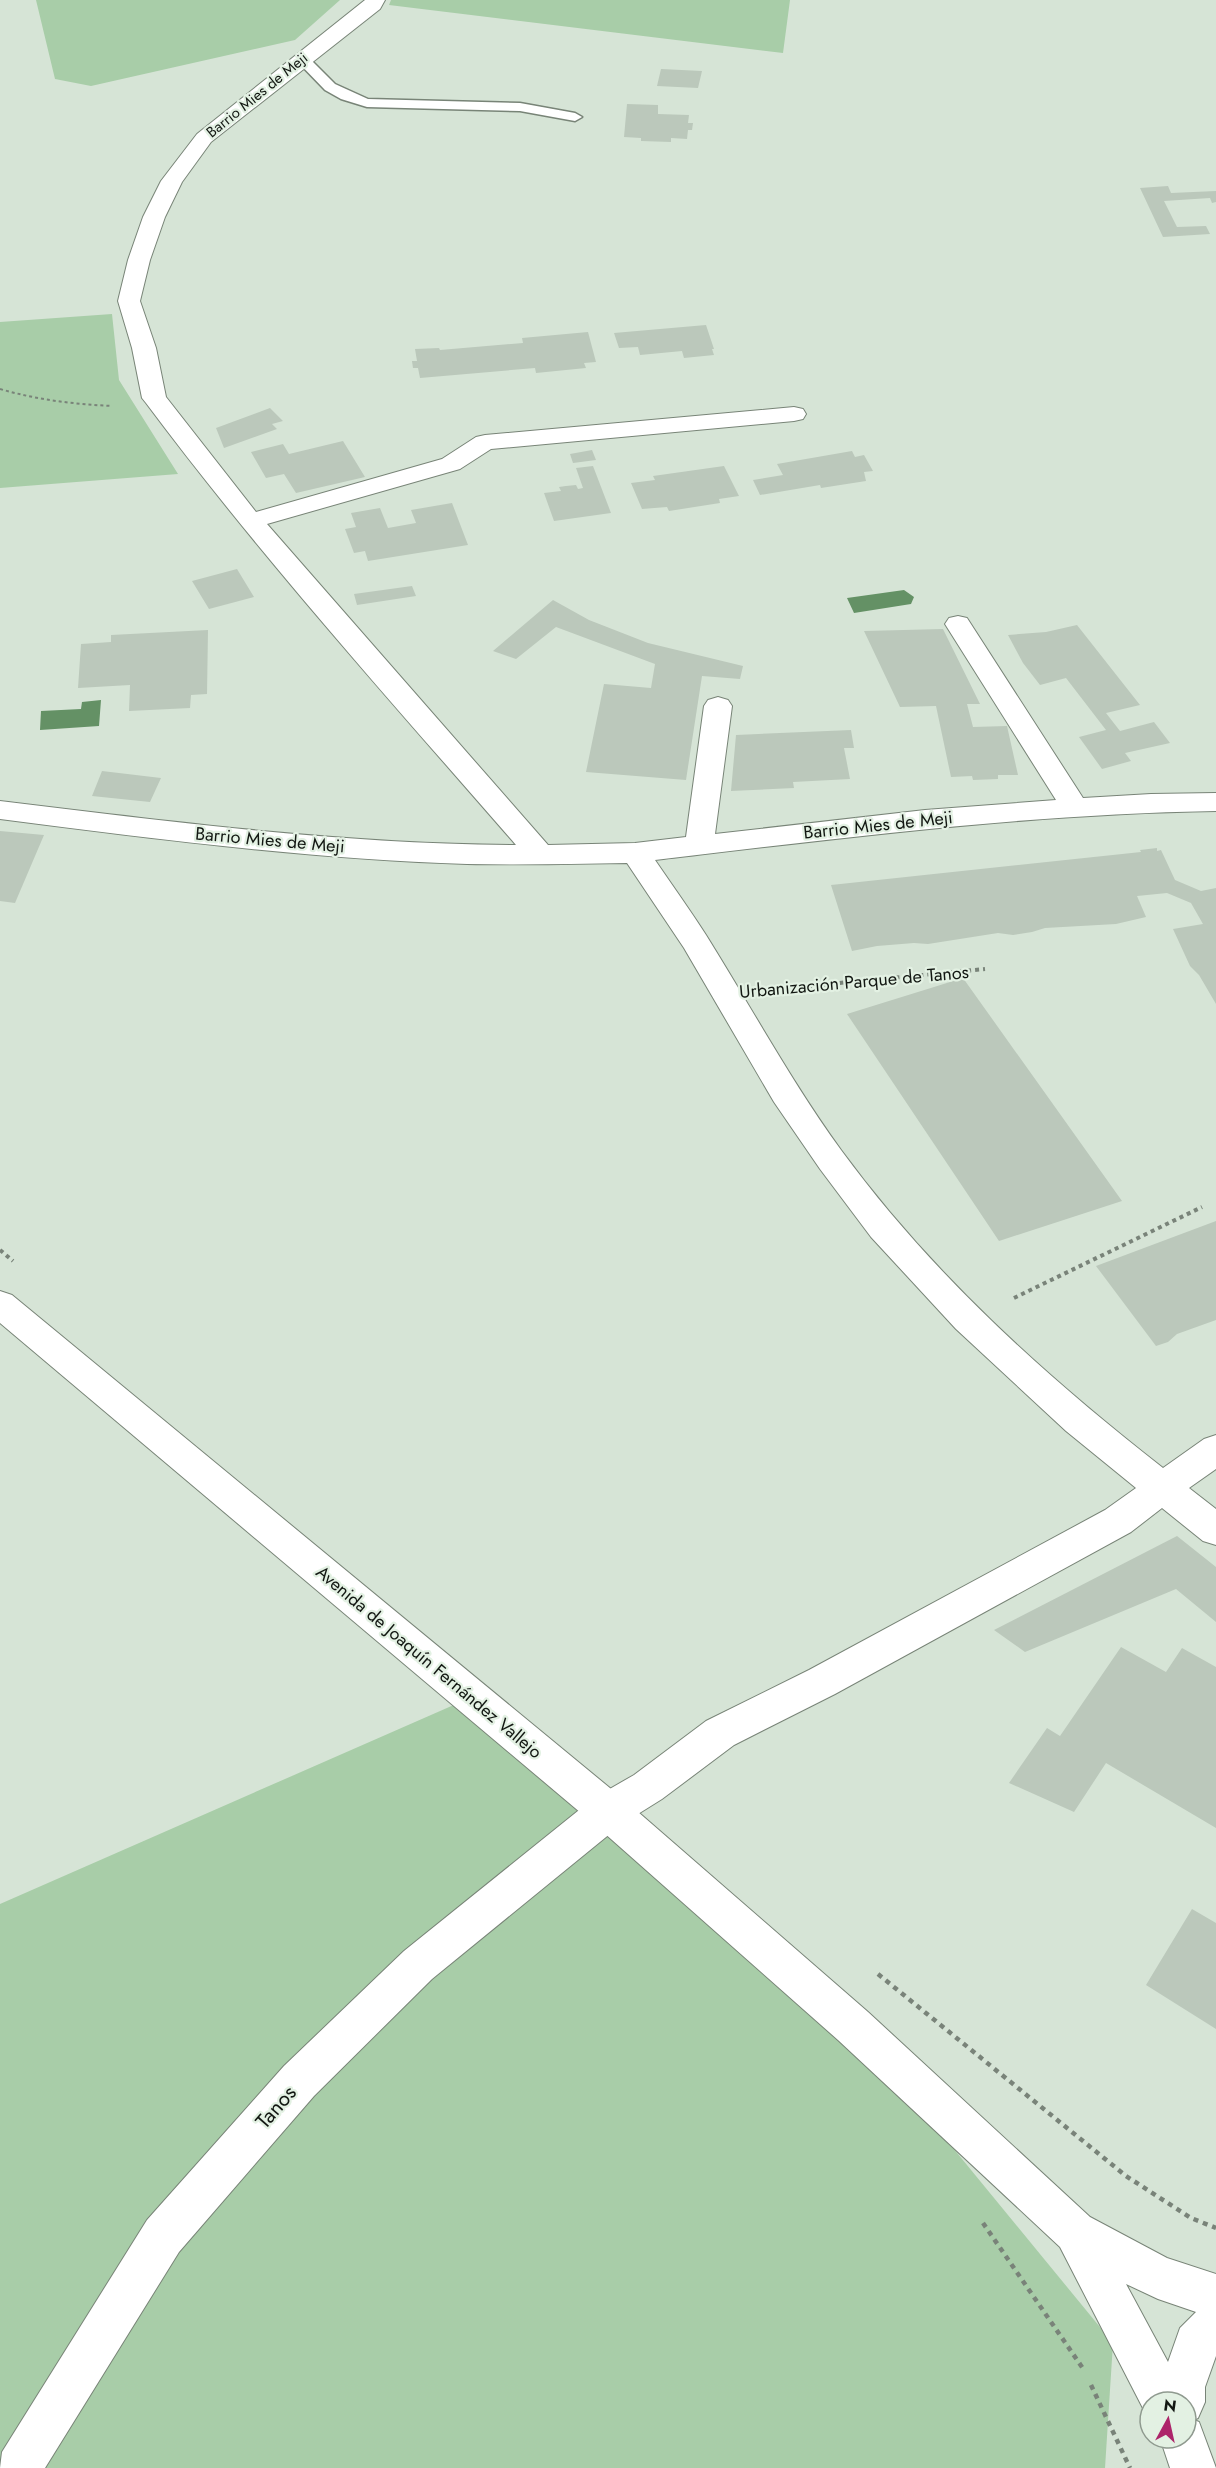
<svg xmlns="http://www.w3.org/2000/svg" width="1216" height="2468" font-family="Jost,sans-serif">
	<rect width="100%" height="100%" fill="#d6e4d6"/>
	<path fill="#a8cda8" d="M36 0H340L295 40 91 86 55 79Z
		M391 0H790L783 53 389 5Z
		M112 314 119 380 178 474 0 488V322Z
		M472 1697 853 2026 1113 2343 1105 2468H0V1904Z"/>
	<path fill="#649165" d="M904 590 914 597 911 604 854 613 847 598Z
		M101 700 99 726 40 730 41 711 81 709 82 702Z"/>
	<path fill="#bbc8bb" d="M661 69 702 71 698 88 657 86Z
		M627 104 658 105V114L689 115 688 123H693L692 130H688L687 139 671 138V142L641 141V138L624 137Z
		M1168 186 1171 193 1216 191V202L1212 203 1210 198 1164 201 1177 227 1206 226 1210 234 1163 237 1140 188Z
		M706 325 714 349H712L714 355 684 358 682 351 640 355 638 347 619 348 614 333Z
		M588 332 596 362 584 363 586 368 536 373 535 368 420 378 418 368H413L412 361H417L415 349 439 348 440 350 523 343 522 338Z
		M270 408 283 421 272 424 277 429 224 448 216 428Z
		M343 441 365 477 296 493 284 474 266 478 251 452 283 444 289 454Z
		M592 450 596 460 573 463 570 454Z
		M852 451 855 457 864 455 873 471 864 472 866 481 821 488 820 485 760 495 753 480 783 475 777 464Z
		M593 466 611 513 554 521 544 493 561 491 559 487 566 486 576 485 578 489 583 488 576 468Z
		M724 466 739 496 719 499 720 503 669 511 667 507 642 509 631 483 655 480 653 476Z
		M452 503 468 545 368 561 365 551 354 553 345 529 356 527 351 513 380 508 388 528 416 523 411 510Z
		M237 569 254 597 209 609 192 581Z
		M412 586 416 596 357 605 354 594Z
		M553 600 589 620 648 643 743 666 740 679 702 676 686 780 586 772 604 684 651 688 655 664 556 627 516 659 493 651Z
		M1077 625 1140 705 1106 713 1120 731 1154 722 1170 743 1125 753 1131 761 1102 769 1079 737 1106 730 1066 678 1040 685 1023 663 1008 635 1046 632Z
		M943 629 980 704H967L973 727 1007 726 1018 775H998V779L973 780 972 776 951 777 936 706 900 707 864 631Z
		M208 630 207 694 191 695 190 708 129 711 130 685 78 688 81 644 111 642V635Z
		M851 730 854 748H844L850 779 793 782 794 788 731 791 736 735Z
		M102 771 161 778 150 802 92 796Z
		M0 831 44 835 15 903 0 901Z
		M1157 848V851L1161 850 1175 880 1201 891 1216 888V1004L1199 975 1190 966 1173 929 1203 924 1191 903 1167 893 1137 896 1146 917 1116 924 1045 928 1032 932 1013 935 998 933 928 944 914 943 877 946 852 951 831 885 1141 852 1140 850Z
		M963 978 1122 1201 999 1241 847 1014Z
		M1216 1221V1320L1177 1334 1168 1342 1156 1346 1096 1266Z
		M1177 1536 1216 1567V1622L1176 1589 1025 1652 994 1630Z
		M1121 1647 1166 1672 1182 1648 1216 1667V1828L1106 1763 1074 1812 1009 1783 1047 1728 1060 1736Z
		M1192 1909 1216 1923V2029L1146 1985Z"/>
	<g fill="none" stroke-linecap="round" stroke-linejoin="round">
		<defs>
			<path id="lane" d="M302 55 307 56 335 84 368 99 520 103 575 113 582 117 575 121 520 111 367 107 341 99 325 90 295 59Z"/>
			<path id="street" d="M365 0H385L380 9 211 142 182 182 165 217 150 260 140 301 156 348 166 397 256 512 442 459 476 437 485 435 794 407 803 409 806 414 803 419 794 421 491 449 460 469 267 524 548 845 635 843 686 837 704 706 708 700 718 697 728 700 732 706 715 834 925 810 1056 800 945 624 949 618 958 616 967 618 1083 798 1151 794 1216 793V811C1028 814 841 838 655 860 672 885 690 910 706 935 751 1007 791 1081 841 1150 931 1273 1044 1375 1163 1468L1204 1439 1216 1435V1469L1189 1488 1216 1509V1545L1203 1541 1162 1508 1131 1532 835 1694 734 1745 662 1799 622 1824 432 1979 314 2096 179 2252 45 2468H0L2 2452 147 2220 284 2066 404 1951 594 1798 634 1775 706 1721 809 1670 1105 1510 1136 1488 1066 1431 956 1329 871 1237 820 1169 774 1102 684 948 627 863C574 864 520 865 467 864 311 859 155 839 0 819V801C171 822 343 844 516 845 390 700 261 557 146 403L142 398 132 348 118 301 128 260 143 217 161 181 197 134Z"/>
			<path id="secondary" d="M0 1291 12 1295 622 1798 868 2012 1090 2217 1167 2258 1216 2274V2356L1205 2387V2402L1198 2418 1194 2420 1199 2422 1216 2468H1170L1160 2438H1186V2402H1150V2419L1148 2418 1060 2247 838 2040 594 1824 0 1323ZM1126 2284 1158 2299 1196 2312 1180 2328 1168 2362Z"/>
		</defs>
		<use href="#lane" stroke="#788477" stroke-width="3"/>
		<use href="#street" stroke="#788477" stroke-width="2"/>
		<use href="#secondary" stroke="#788477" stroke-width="2"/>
		<path stroke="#798379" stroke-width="2" stroke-dasharray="3 3" stroke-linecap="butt" d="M0 389C38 400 73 404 112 406"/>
		<path stroke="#798379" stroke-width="4" stroke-dasharray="4 4" stroke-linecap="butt" d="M776 989 985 969
			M0 1250 13 1261
			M1014 1298 1202 1207"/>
		<path stroke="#798379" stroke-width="4.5" stroke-dasharray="5 5" stroke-linecap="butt" d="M878 1974 1126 2176 1191 2218 1216 2228
			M983 2223 1084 2370
			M1091 2385 1130 2468"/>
		<use href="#lane" fill="#fff" fill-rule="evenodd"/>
		<use href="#street" fill="#fff" fill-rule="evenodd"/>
		<use href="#secondary" fill="#fff" fill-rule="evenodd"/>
	</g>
	<g text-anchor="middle" stroke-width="4.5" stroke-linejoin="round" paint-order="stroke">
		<g font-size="15" fill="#121712" stroke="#e3f1e3">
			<text transform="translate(257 95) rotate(-39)" y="5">Barrio Mies de Meji</text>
		</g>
		<g font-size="18" fill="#121712" stroke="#e3f1e3">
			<text transform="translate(878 825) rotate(-6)" y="6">Barrio Mies de Meji</text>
			<text transform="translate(270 840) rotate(5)" y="6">Barrio Mies de Meji</text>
			<text transform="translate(854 982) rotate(-5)" y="6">Urbanización Parque de Tanos</text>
			<text transform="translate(429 1662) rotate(40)" y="6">Avenida de Joaquín Fernández Vallejo</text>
		</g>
		<g font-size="21" fill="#121712" stroke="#e3f1e3">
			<text transform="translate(276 2107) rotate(-49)" y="7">Tanos</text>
		</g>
	</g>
	<g transform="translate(1168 2420) rotate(8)"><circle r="28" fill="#e3f1e3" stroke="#8f9a8f" stroke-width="1.5"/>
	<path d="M0-4.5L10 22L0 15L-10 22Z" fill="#ad256a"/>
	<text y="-9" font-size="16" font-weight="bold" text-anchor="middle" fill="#121712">N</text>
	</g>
</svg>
